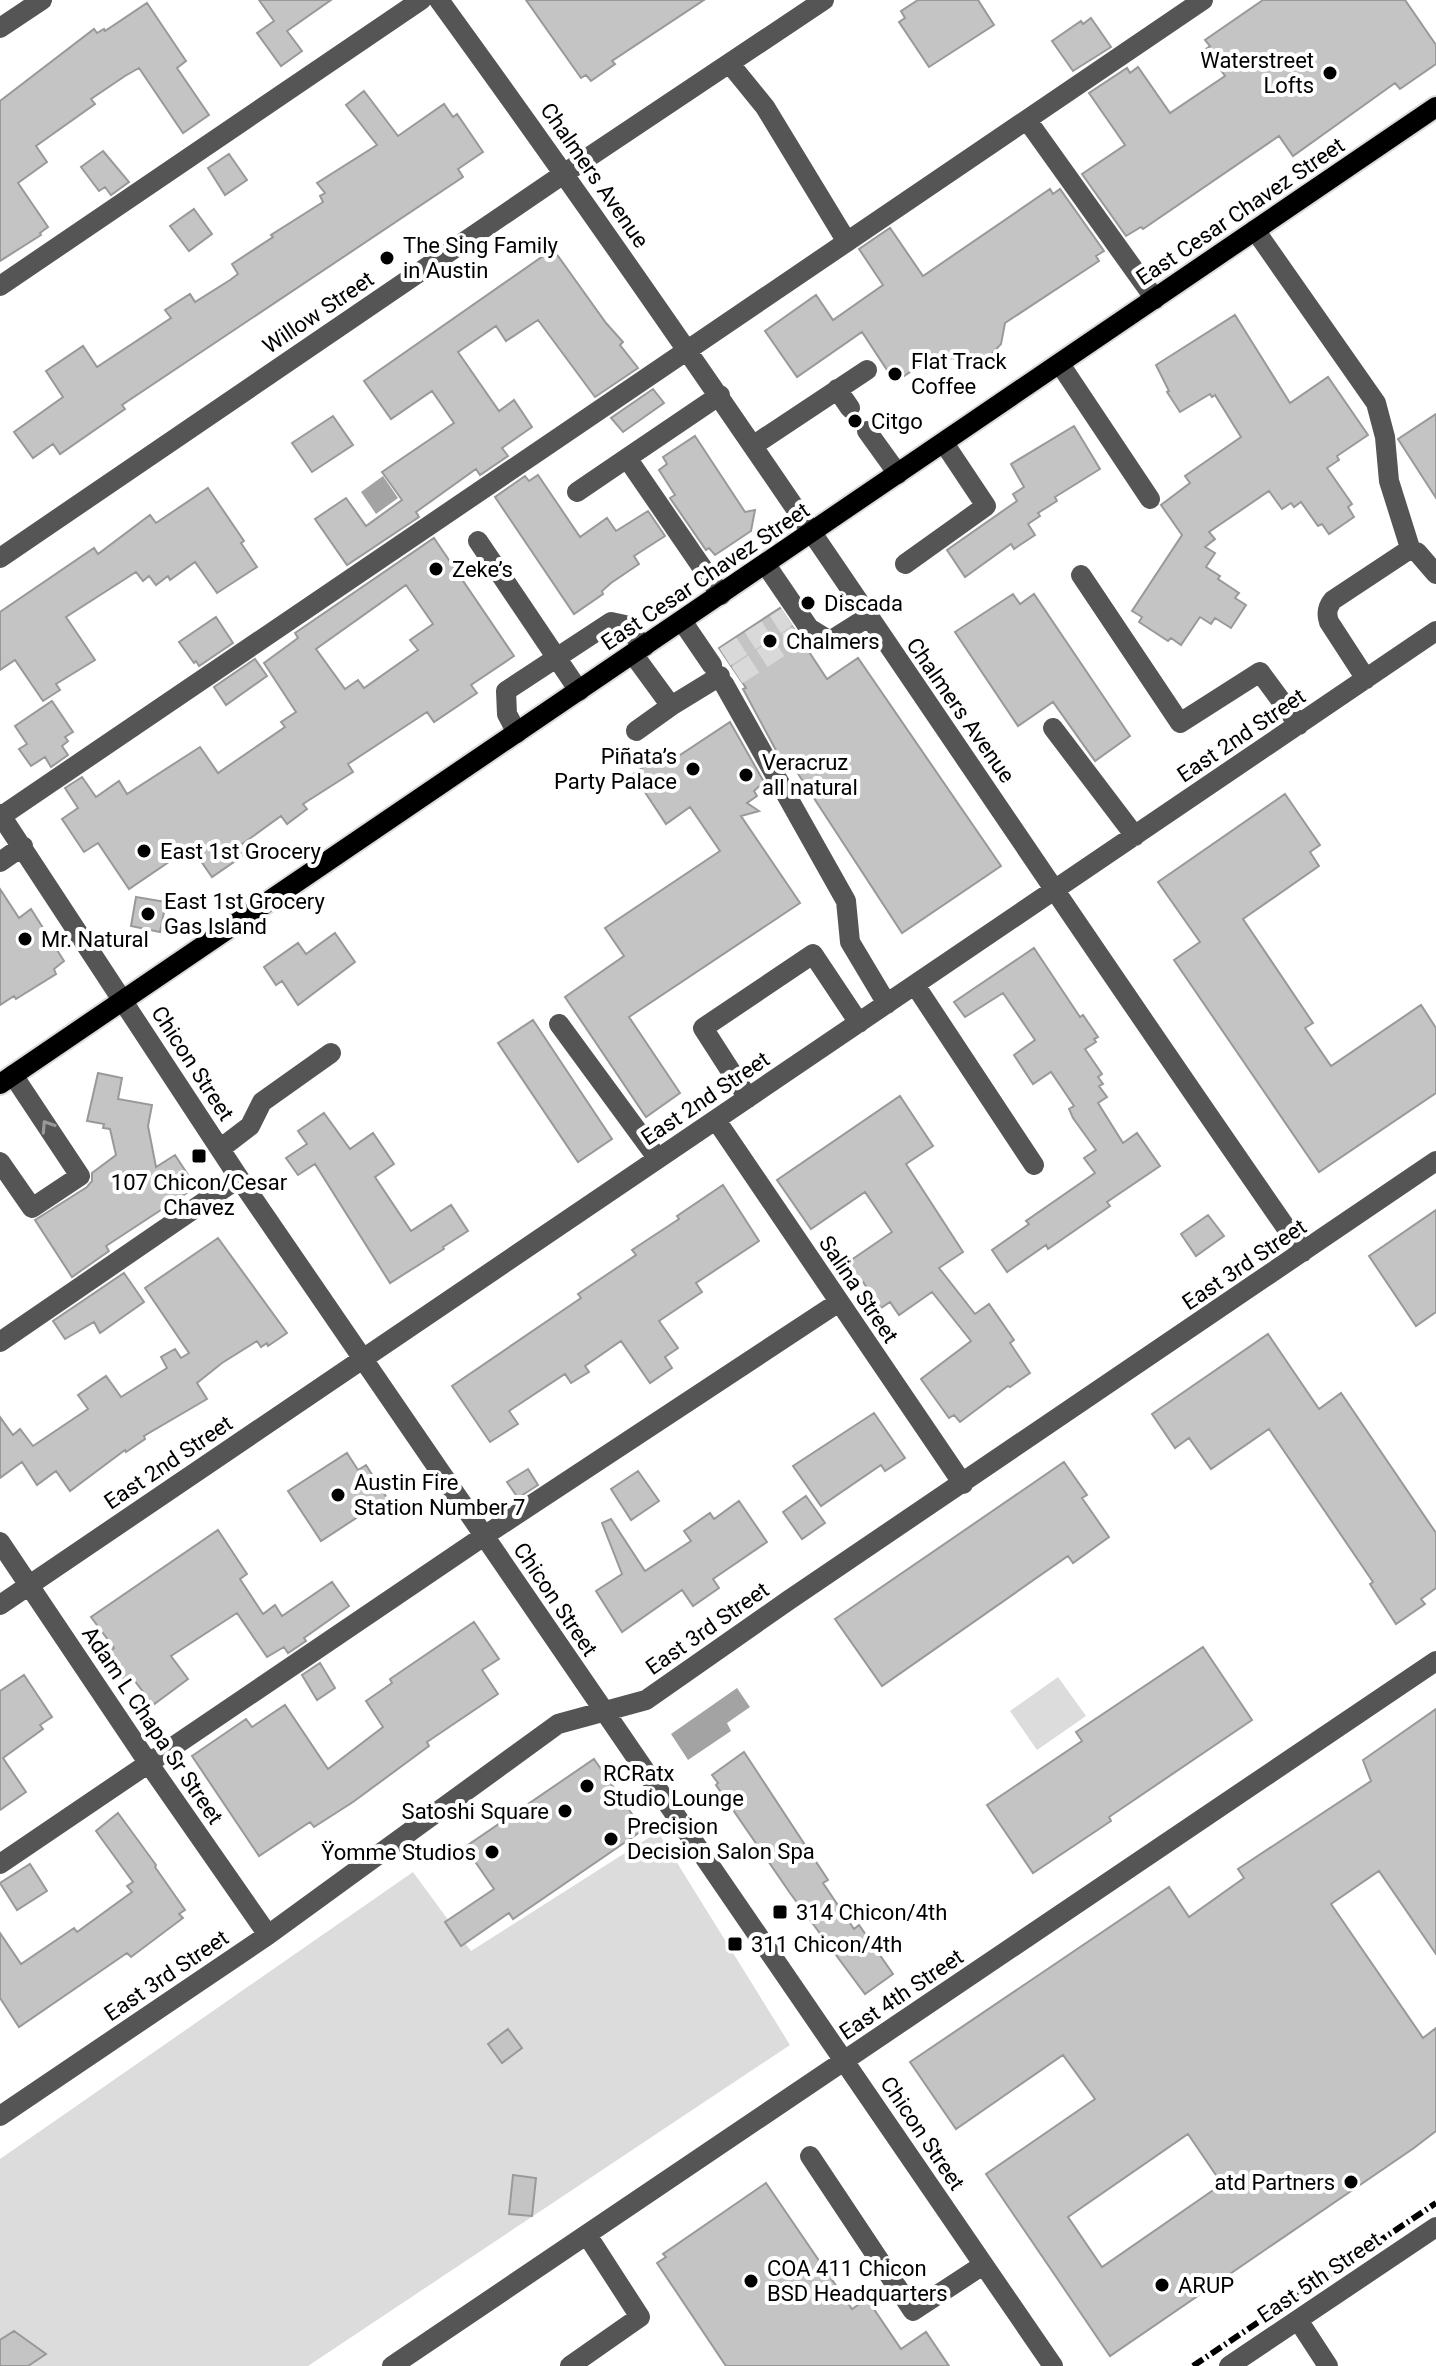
<svg xmlns="http://www.w3.org/2000/svg" width="1436" height="2366" font-family="Roboto,sans-serif">
	<rect width="100%" height="100%" fill="#fff"/>
	<path fill="#dcdcdc" d="M1058 1677 1086 1716 1037 1750 1010 1711Z
		M658 1832 790 2045 308 2366H0V2159L413 1872 471 1951Z"/>
	<path fill="#a3a3a3" d="M383 476 398 498 376 514 361 492Z
		M737 1688 750 1707 727 1723 731 1731 688 1760 671 1734Z"/>
	<path fill="#c4c4c4" stroke="#999" stroke-width="2" fill-rule="evenodd" d="M259 0H331L287 31 302 51 281 66 257 33 274 21Z
		M526 0H704L612 61 615 64 591 81 586 75 581 78Z
		M918 0H978L994 25 929 67 899 22 905 18 901 11Z
		M1263 0H1405L1436 45V64L1400 89 1395 83 1293 156 1279 136 1143 229 1141 227 1126 236 1082 174 1125 145 1089 93 1127 68 1130 73 1138 67 1170 113 1225 76 1206 49 1210 46 1205 40Z
		M147 3 186 61 177 68 209 115 183 133 139 68 125 76 91 99 95 104 36 146 47 162 18 183 48 227 40 233 41 235 0 261V101L94 29 97 33 104 29 105 31Z
		M1091 18 1111 47 1073 71 1052 41 1081 21 1083 24Z
		M364 91 398 136 444 104 453 117 457 114 483 152 458 169 463 177 122 405 125 409 60 454 53 444 33 458 14 432 63 397 46 371 83 346 97 367 171 318 165 310 190 294 195 302 230 280 238 274 232 264 273 237 271 235 323 202 320 196 325 193 317 183 377 145 346 105Z
		M103 151 129 182 111 195 105 187 99 191 81 167Z
		M229 154 247 180 225 195 208 168Z
		M1050 189 1053 194 1060 189 1104 251 1096 256 1099 261 1005 323 1001 344 986 360 968 363 952 358 943 364 937 354 895 382 862 332 797 377 765 331 816 295 833 320 883 285 859 249 890 228 923 276Z
		M194 209 212 234 189 251 170 226Z
		M553 249 606 323 623 342 620 345 638 368 595 397 538 320 506 341 496 326 458 352 499 411 514 400 532 427 502 448 508 456 480 475 476 469 416 512 419 517 347 565 315 519 346 498 366 526 402 500 382 472 454 423 432 391 391 419 364 381Z
		M1235 315 1290 403 1328 377 1368 435 1337 456 1339 460 1327 468 1352 504 1348 507 1354 517 1329 534 1322 524 1318 526 1301 502 1294 507 1291 503 1282 509 1269 491 1209 532 1215 539 1205 547 1215 553 1206 567 1220 576 1218 579 1239 593 1235 598 1246 605 1231 628 1215 618 1211 624 1200 617 1181 645 1171 638 1168 641 1139 622 1142 617 1132 611 1182 535 1161 505 1190 483 1185 476 1241 437 1215 395 1212 397 1210 394 1180 412 1167 392 1169 391 1156 365Z
		M653 389 664 403 623 432 611 418Z
		M1436 414V498L1398 439Z
		M333 416 353 445 312 472 292 443Z
		M1074 426 1100 469 1055 497 1057 501 1038 513 1040 516 1028 524 1035 535 1014 549 1011 544 965 577 947 550 1017 501 1013 494 1024 487 1011 464Z
		M695 436 745 512 755 510 751 531 715 555 709 548 706 550 670 498 675 495 659 470 667 464 663 457Z
		M538 475 580 537 607 518 616 531 648 511 665 536 634 556 639 564 611 583 602 591 603 594 574 614 495 497 525 476 529 481Z
		M208 488 244 541 241 543 257 567 217 593 195 562 170 580 168 576 156 585 149 576 143 581 136 572 66 617 95 660 56 684 60 690 43 701 15 660 0 670V612L94 548 98 554 150 515 156 523Z
		M434 538 514 656 471 685 477 693 434 722 427 712 348 764 353 772 303 804 307 809 287 824 281 816 241 845 247 853 212 877 191 847 129 889 98 843 84 852 62 819 78 808 65 788 82 777 96 797 119 781 127 794 200 747 218 773 285 727 281 722 296 712 264 663 298 638 295 633ZM406 585 433 624 410 640 418 650 364 688 358 680 345 689 316 649Z
		M1013 594 1020 604 1034 594 1130 736 1095 761 1053 702 1018 726 955 632Z
		M780 608 827 679 858 658 1001 866 902 933 791 763 785 767 743 689 746 688 719 648Z
		M216 617 233 643 199 666 196 661 194 663 179 642Z
		M255 659 267 676 226 705 214 687Z
		M52 701 73 732 65 737 68 741 62 746 68 755 51 767 45 757 31 766 19 749 27 744 15 726Z
		M730 722 764 782 754 791 757 796 747 803 759 811 741 816 800 903 629 1017 680 1093 646 1117 565 997 624 956 605 928 720 851 690 807 666 824 633 774 659 757 665 765Z
		M1285 794 1320 845 1310 852 1319 866 1243 919 1313 1023 1305 1028 1331 1066 1421 1005 1436 1028V1093L1319 1172 1174 960 1200 942 1158 882Z
		M0 889 19 918 31 909 64 961 54 969 56 974 16 999 14 996 0 1005Z
		M136 897 166 902 160 932 131 926Z
		M335 933 355 962 298 1005 282 981 276 985 264 967 298 943 306 954Z
		M1034 948 1080 1017 1083 1015 1098 1037 1094 1039 1096 1042 1085 1049 1102 1074 1098 1077 1103 1084 1099 1086 1107 1097 1098 1103 1123 1143 1137 1133 1160 1166 1107 1202 1110 1206 1048 1249 1046 1245 1007 1272 992 1250 1029 1224 1026 1221 1095 1173 1084 1158 1096 1150 1073 1118 1069 1109 1074 1106 1051 1072 1033 1084 1014 1055 1035 1040 1003 993 965 1017 954 1002Z
		M533 1020 612 1139 578 1162 498 1043Z
		M98 1073 122 1078 118 1099 152 1105 148 1126 156 1167 175 1155 196 1187 106 1246 109 1251 72 1277 35 1220 87 1187 92 1181V1173L116 1155 110 1129 103 1128 104 1124 87 1121Z
		M900 1096 933 1146 906 1164 963 1252 939 1268 975 1314 989 1304 1014 1340 1010 1343 1030 1373 1010 1387 1008 1386 960 1422 954 1415 949 1418 921 1379 971 1341 932 1292 899 1315 890 1302 881 1308 863 1282 857 1285 844 1265 892 1232 865 1192 811 1229 777 1180Z
		M324 1113 350 1149 373 1133 394 1164 375 1177 411 1231 451 1205 468 1231 443 1247 444 1249 390 1283 315 1164 298 1175 286 1158 307 1144 298 1131Z
		M723 1185 759 1241 696 1283 702 1292 659 1321 678 1348 665 1357 672 1368 650 1383 621 1341 585 1366 589 1372 571 1383 565 1374 509 1411 518 1424 490 1442 452 1386 581 1298 578 1294 636 1255 632 1250 679 1219 677 1216Z
		M1436 1210V1312L1416 1326 1369 1256Z
		M1208 1215 1224 1236 1196 1256 1181 1234Z
		M218 1238 287 1333 268 1346 267 1343 261 1347 257 1341 222 1363 197 1383 207 1399 144 1436 145 1439 126 1452 125 1450 70 1491 56 1471 37 1485 22 1462 0 1478V1417L13 1435 20 1429 33 1446 88 1409 78 1395 106 1376 121 1397 167 1368 161 1357 175 1349 181 1358 189 1353 145 1288Z
		M124 1273 144 1302 100 1333 94 1322 65 1339 53 1321Z
		M1268 1334 1319 1409 1341 1393 1436 1533V1588L1421 1599 1425 1604 1396 1624 1370 1584 1373 1582 1269 1429 1211 1469 1189 1438 1175 1448 1152 1414Z
		M874 1413 905 1458 885 1471 881 1465 821 1506 793 1466Z
		M347 1453 358 1470 366 1465 387 1498 321 1541 288 1491Z
		M1064 1462 1087 1495 1082 1498 1109 1537 1073 1563 1068 1556 882 1686 835 1619Z
		M528 1469 538 1485 518 1498 507 1482Z
		M638 1471 659 1501 631 1520 611 1489Z
		M806 1496 825 1523 802 1539 783 1512Z
		M739 1501 767 1542 713 1579 719 1588 693 1606 682 1590 622 1632 596 1591 622 1574 602 1523 611 1519 645 1571 691 1541 684 1531 710 1513 714 1519Z
		M218 1530 247 1574 240 1579 263 1614 275 1605 282 1616 332 1582 349 1606 304 1638 306 1641 288 1653 284 1647 267 1657 237 1613 171 1656 188 1679 153 1705 134 1680 128 1685 106 1655 114 1648 91 1617Z
		M474 1622 499 1659 482 1670 498 1694 427 1742 429 1746 353 1802 314 1827 310 1822 259 1856 192 1756 246 1719 252 1727 285 1705 328 1769 383 1727 366 1701 392 1683 390 1679Z
		M1203 1647 1252 1720 1109 1817 1111 1821 1033 1873 987 1805 1082 1741 1076 1732Z
		M320 1663 335 1688 317 1700 302 1675Z
		M24 1675 52 1717 40 1725 43 1729 3 1758 26 1792 0 1810V1691Z
		M1436 1709V1954L1379 1871 1331 1904 1423 2038 1436 2028V2131L1414 2148 1110 2356 986 2174 1095 2099 1063 2055 956 2129 910 2062 1169 1887 1189 1917 1244 1878 1238 1869 1371 1781 1363 1760ZM1188 2134 1222 2184 1102 2267 1068 2217Z
		M744 1752 828 1880 823 1883 854 1929 859 1925 893 1974 865 1994 790 1893 716 1785 718 1783 712 1775Z
		M594 1759 643 1830 513 1919 509 1913 461 1946 445 1922 494 1889 465 1847Z
		M118 1813 156 1865 155 1867 185 1910 179 1914 183 1918 131 1957 127 1953 19 2027 0 1998V1933L21 1964 74 1928 77 1932 132 1892 127 1886 133 1882 96 1831Z
		M30 1864 47 1891 17 1910 0 1883Z
		M508 2029 522 2048 502 2063 488 2044Z
		M513 2175 536 2178 532 2216 509 2214Z
		M766 2183 852 2309 867 2299 901 2349 926 2332 949 2366H726L657 2263 666 2257 663 2254Z
		M14 2331 46 2354 28 2366H0V2340Z"/>
	<g fill="none" stroke-linecap="round" stroke-linejoin="round">
		<path stroke="#d9d9d9" stroke-width="20" stroke-dasharray="20 10" stroke-linecap="butt" d="M725 657 787 617
			M737 675 798 635"/>
		<defs>
			<path id="major" d="M0 1084 1436 107"/>
		</defs>
		<use href="#major" stroke="#dbdbdb" stroke-width="24"/>
		<path stroke="#555" stroke-width="20" d="M439 0C737 410 1013 836 1303 1252
			M0 28 42 0
			M730 64 765 107 847 242
			M1027 120 1155 299
			M1255 230 1376 403 1385 437 1389 481 1411 551 1417 552 1436 574
			M0 286 421 0
			M1060 364 1150 499
			M837 389 850 408
			M867 431 898 474
			M754 445 867 370
			M627 458 720 395
			M577 492 627 458 721 595
			M478 541 579 691
			M0 558 565 173 824 0
			M905 564 986 506 944 443
			M766 565 809 628 830 641 868 617
			M1081 575 1180 723 1260 672 1299 725
			M682 621 712 665
			M633 654 671 706 720 676
			M1366 679 1329 622C1326 613 1327 607 1333 600L1407 551H1411
			M724 684 846 901 850 942 887 1004
			M1053 728 1135 836
			M636 731 671 706
			M517 733 507 714 506 691 611 622 625 625 644 647
			M0 814 239 1178 1053 2366
			M0 817 1203 0
			M0 862 23 846
			M915 985 1034 1165
			M559 1024 658 1159
			M748 1098 703 1028 813 954 859 1023
			M716 1120 963 1484
			M220 1149 250 1126 262 1102 331 1053
			M0 1162 32 1208 80 1176 13 1075
			M0 1342 239 1178
			M0 1542 149 1764 268 1935
			M0 1605 1436 631
			M0 1864 484 1536 839 1302
			M0 2116 268 1935 558 1724 646 1700 789 1600 1436 1161
			M810 2156 913 2311 983 2265
			M1298 2320 1328 2366
			M392 2366 1436 1661
			M570 2366 640 2317 587 2235
			M1229 2366 1436 2227"/>
		<use href="#major" stroke="#000" stroke-width="20"/>
		<path stroke="#000" stroke-width="6" stroke-dasharray="12 4 2 4" stroke-linecap="butt" d="M1193 2366 1436 2203"/>
	</g>
	<defs><path id="oneway-chevron" d="M-2-3.5L2.5 0L-2 3.5" fill="none" stroke-width="1.6" stroke-linecap="round" stroke-linejoin="round" transform="scale(2)"/></defs>
	<use stroke="#999" href="#oneway-chevron" transform="translate(47 1126) rotate(-123)"/>
	<g fill="#000" stroke="#fff" stroke-width="3">
		<circle cx="1330" cy="73" r="8"/>
		<circle cx="387" cy="258" r="8"/>
		<circle cx="895" cy="374" r="8"/>
		<circle cx="855" cy="421" r="8"/>
		<circle cx="436" cy="569" r="8"/>
		<circle cx="808" cy="603" r="8"/>
		<circle cx="770" cy="641" r="8"/>
		<circle cx="693" cy="769" r="8"/>
		<circle cx="746" cy="775" r="8"/>
		<circle cx="144" cy="851" r="8"/>
		<circle cx="148" cy="914" r="8"/>
		<circle cx="25" cy="939" r="8"/>
		<rect x="191" y="1148" width="16" height="16" rx="4"/>
		<circle cx="338" cy="1495" r="8"/>
		<circle cx="587" cy="1786" r="8"/>
		<circle cx="565" cy="1811" r="8"/>
		<circle cx="611" cy="1839" r="8"/>
		<circle cx="492" cy="1852" r="8"/>
		<rect x="772" y="1904" width="16" height="16" rx="4"/>
		<rect x="727" y="1936" width="16" height="16" rx="4"/>
		<circle cx="1351" cy="2182" r="8"/>
		<circle cx="751" cy="2281" r="8"/>
		<circle cx="1162" cy="2285" r="8"/>
	</g>
	<g text-anchor="middle" stroke-width="8" stroke-linejoin="round" paint-order="stroke">
		<g font-size="22" fill="#000" stroke="#fff" text-anchor="start">
			<text x="1314" y="68" text-anchor="end">Waterstreet<tspan x="1314" dy="25">Lofts</tspan></text>
			<text x="403" y="253">The Sing Family<tspan x="403" dy="25">in Austin</tspan></text>
			<text x="911" y="369">Flat Track<tspan x="911" dy="25">Coffee</tspan></text>
			<text x="871" y="429">Citgo</text>
			<text x="452" y="577">Zeke’s</text>
			<text x="824" y="611">Discada</text>
			<text x="786" y="649">Chalmers</text>
			<text x="677" y="764" text-anchor="end">Piñata’s<tspan x="677" dy="25">Party Palace</tspan></text>
			<text x="762" y="770">Veracruz<tspan x="762" dy="25">all natural</tspan></text>
			<text x="160" y="859">East 1st Grocery</text>
			<text x="164" y="909">East 1st Grocery<tspan x="164" dy="25">Gas Island</tspan></text>
			<text x="41" y="947">Mr. Natural</text>
			<text x="199" y="1190" text-anchor="middle">107 Chicon/Cesar<tspan x="199" dy="25">Chavez</tspan></text>
			<text x="354" y="1490">Austin Fire<tspan x="354" dy="25">Station Number 7</tspan></text>
			<text x="603" y="1781">RCRatx<tspan x="603" dy="25">Studio Lounge</tspan></text>
			<text x="549" y="1819" text-anchor="end">Satoshi Square</text>
			<text x="627" y="1834">Precision<tspan x="627" dy="25">Decision Salon Spa</tspan></text>
			<text x="476" y="1860" text-anchor="end">Ÿomme Studios</text>
			<text x="796" y="1920">314 Chicon/4th</text>
			<text x="751" y="1952">311 Chicon/4th</text>
			<text x="1335" y="2190" text-anchor="end">atd Partners</text>
			<text x="767" y="2276">COA 411 Chicon<tspan x="767" dy="25">BSD Headquarters</tspan></text>
			<text x="1178" y="2293">ARUP</text>
		</g>
		<g font-size="22" fill="#000" stroke="#fff">
			<text transform="translate(595 175) rotate(55)" y="8">Chalmers Avenue</text>
			<text transform="translate(1240 211) rotate(-34)" y="8">East Cesar Chavez Street</text>
			<text transform="translate(318 312) rotate(-34)" y="8">Willow Street</text>
			<text transform="translate(705 576) rotate(-34)" y="8">East Cesar Chavez Street</text>
			<text transform="translate(961 710) rotate(55)" y="8">Chalmers Avenue</text>
			<text transform="translate(1241 735) rotate(-34)" y="8">East 2nd Street</text>
			<text transform="translate(193 1063) rotate(57)" y="8">Chicon Street</text>
			<text transform="translate(705 1098) rotate(-34)" y="8">East 2nd Street</text>
			<text transform="translate(1244 1264) rotate(-34)" y="8">East 3rd Street</text>
			<text transform="translate(859 1289) rotate(56)" y="8">Salina Street</text>
			<text transform="translate(168 1462) rotate(-34)" y="8">East 2nd Street</text>
			<text transform="translate(556 1599) rotate(56)" y="8">Chicon Street</text>
			<text transform="translate(707 1628) rotate(-35)" y="8">East 3rd Street</text>
			<text transform="translate(153 1725) rotate(56)" y="8">Adam L Chapa Sr Street</text>
			<text transform="translate(166 1975) rotate(-34)" y="8">East 3rd Street</text>
			<text transform="translate(901 1994) rotate(-34)" y="8">East 4th Street</text>
			<text transform="translate(923 2133) rotate(56)" y="8">Chicon Street</text>
			<text transform="translate(1319 2277) rotate(-34)" y="8">East 5th Street</text>
		</g>
	</g>
</svg>
